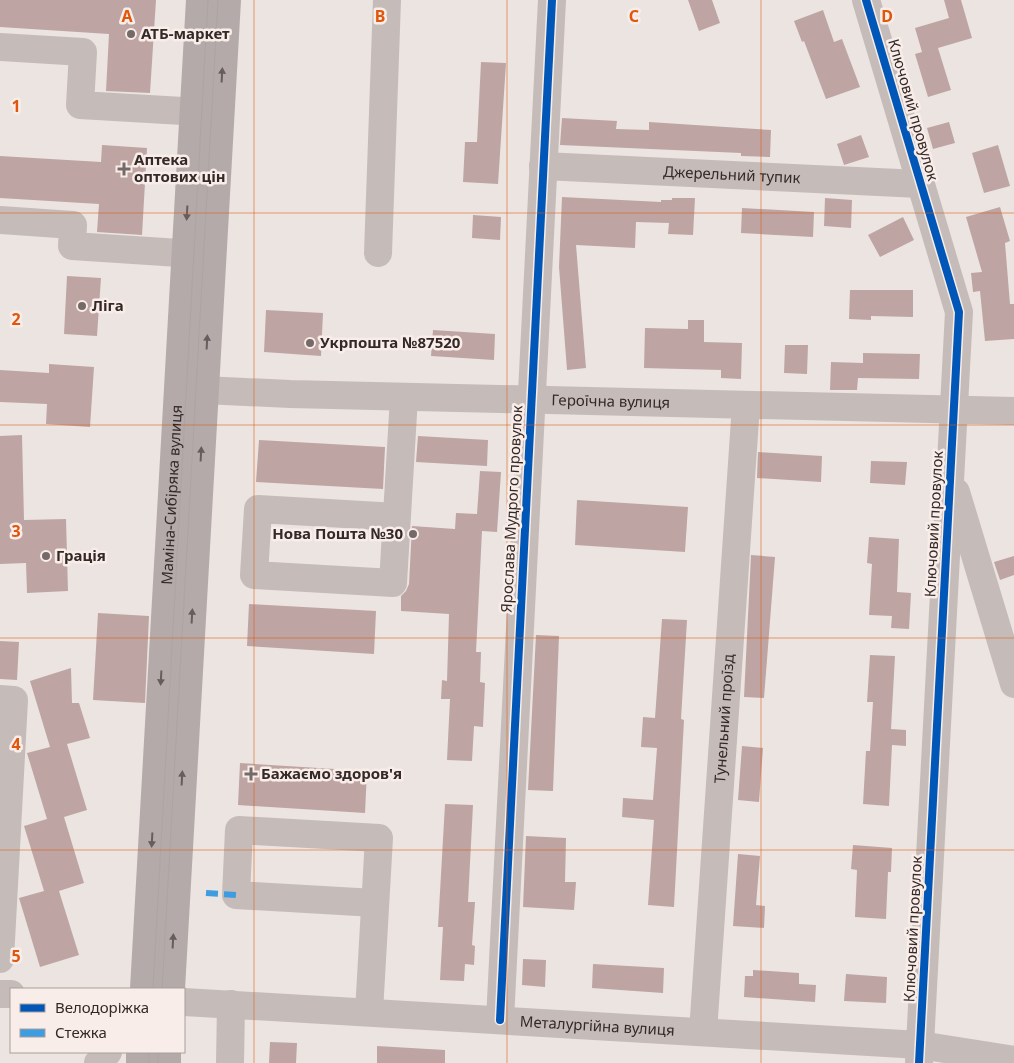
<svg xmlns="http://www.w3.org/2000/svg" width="1014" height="1063" font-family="'Noto Sans',sans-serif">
	<rect width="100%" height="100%" fill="#ece4e0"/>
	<path fill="#bea5a3" d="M0 0H156L150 93 106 91 109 34 0 27Z
		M688 0H712L720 23 699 31Z
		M944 0H961L972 38 938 48 951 90 928 97 915 54 922 52 915 28 949 18Z
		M823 10 834 42 842 39 860 87 826 99 804 41 802 42 794 21Z
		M481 62 506 63 498 184 463 182 465 142H477Z
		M562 118 617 121 616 129 649 130V122L771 130 770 157 741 156V153L560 145Z
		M949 122 955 143 933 149 927 128Z
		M861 135 869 157 844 165 837 144Z
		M102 145 147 148 142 235 97 232 99 204 0 198V156L101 162Z
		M998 145 1010 186 984 193 972 153Z
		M562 197 661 202V200H672V198H695L693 235 668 234 669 223 636 222 635 248 576 245 586 368 567 370 559 267Z
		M825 198 852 200 851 228 824 226Z
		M1000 207 1010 241 1005 243 1010 304H1014V339L985 341 980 291 973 292 971 273 982 272 966 217Z
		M742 208 814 212 813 237 741 233Z
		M473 215 501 217 500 240 472 238Z
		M903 217 914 240 880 257 868 235Z
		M67 276 101 278 97 336 64 334Z
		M850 290H913V317L871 316V320L849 319Z
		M266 310 323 313 321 356 264 352Z
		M688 320H704V342L742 343 741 379 721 378V370L644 368 645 328 688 329Z
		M433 330 495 334 494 360 431 356Z
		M785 345H808L807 374 784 373Z
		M863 353 920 354 919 379 858 378 857 390H830L831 362 863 363Z
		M49 364 94 367 90 427 46 424 47 404 0 402V370L49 373Z
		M22 435 24 520 66 519 68 591 27 593 26 563 0 564V436Z
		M418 436 488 440 487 466 416 462Z
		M259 440 385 447 383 489 256 482Z
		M758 452 822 456 821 482 757 478Z
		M871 461 907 462 905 485 870 483Z
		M480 471 501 472 497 532 482 531 476 652H481L480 682 485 683 483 727 474 726 472 761 447 760 450 699H441L442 680 447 681 449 614 401 611V596L406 591 409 584 412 526 455 529 456 513 477 514Z
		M577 500 688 507 685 552 575 545Z
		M869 537 899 539 897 592 911 593 909 629 891 628 892 616 869 615 872 564 867 563Z
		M751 555 775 557 764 698 744 697Z
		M1014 556V575L1000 580 994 562Z
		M249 604 376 611 374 654 247 646Z
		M98 613 149 616 145 703 93 700Z
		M662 619 687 620 681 719 684 720 674 907 648 905 654 820 622 817 623 798 653 800 657 748 641 747 643 717 655 718Z
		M536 635 559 636 553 791 528 790Z
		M0 641 19 642 17 680 0 679Z
		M870 655 895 656 891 729 906 730V746L892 745 889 806 863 804 866 751H870L873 702H867Z
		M71 668 72 703H79L90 738 67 744 87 810 64 817 84 883 59 891 79 955 40 967 19 898 44 891 24 826 47 819 27 753 50 747 30 681Z
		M742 746 763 748 759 802 738 800Z
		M240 763 367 771 365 813 238 805Z
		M445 804 473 805 468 902H475L472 945 475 946 474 965 465 964 464 981 440 980 443 927H438Z
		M526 836 566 838 565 882H576L574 910 523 907Z
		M853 845 892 848 891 872H888L886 919 855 917 857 870 851 869Z
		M738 854 760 856 756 905 765 906 764 928 733 926Z
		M523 959 546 960 545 987 522 985Z
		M593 964 664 968 663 993 592 988Z
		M753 970 799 973V984L816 985 815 1002 744 997 745 976H753Z
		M846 974 887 977 886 1003 844 1001Z
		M270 1042 297 1043 296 1063H269Z
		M377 1046 445 1050V1063H377Z"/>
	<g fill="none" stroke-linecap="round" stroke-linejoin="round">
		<g stroke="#c5bcb9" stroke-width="28">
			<path d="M866 0 959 312 919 1063"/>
			<path d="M0 47 83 52 80 105 217 113"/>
			<path id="s1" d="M543 166 920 184"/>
			<path d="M0 220 73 225 72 246 210 255"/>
			<path d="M378 253 387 0"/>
			<path id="s2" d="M182 389 290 394 1014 411"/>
			<path d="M956 492 1014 684"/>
			<path d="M397 517 258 509 254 575 393 583 404 397"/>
			<path d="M0 699 14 700 0 959"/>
			<path d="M0 994H11"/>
			<path id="s3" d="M184 1002 920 1045 1014 1060"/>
			<path d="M369 1012 379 838 239 830 236 895 375 903"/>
			<path d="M500 1020 552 0"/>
			<path id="s4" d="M703 1032 746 405"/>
			<path d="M98 1063 108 1052"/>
			<path d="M230 1063 231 1004"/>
		</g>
		<g stroke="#b3aaa9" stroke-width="28">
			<path id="s5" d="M144 989 200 0"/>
			<path d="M171 989 227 0"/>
			<path d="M140 1063V1052"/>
			<path d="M167 1063V1052"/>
		</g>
		<path stroke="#aca5a4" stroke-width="1" d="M153 989 208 0
			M162 989 218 0
			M149 1063V1052
			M158 1063V1052"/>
		<path stroke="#3e9ce0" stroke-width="6" stroke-dasharray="12 6" stroke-linecap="butt" d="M206 893 236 895"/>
		<defs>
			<path id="cycleway" d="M866 0 959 312 919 1063
				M500 1020 552 0"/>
		</defs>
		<use href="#cycleway" stroke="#f8ede8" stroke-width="11"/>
		<use href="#cycleway" stroke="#0057b8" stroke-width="8"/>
	</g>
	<defs><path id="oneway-solid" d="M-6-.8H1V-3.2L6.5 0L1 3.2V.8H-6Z" transform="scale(1.25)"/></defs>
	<g fill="#675d5c">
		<use href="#oneway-solid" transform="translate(222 75) rotate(-87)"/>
		<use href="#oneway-solid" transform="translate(187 213) rotate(93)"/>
		<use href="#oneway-solid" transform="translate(207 342) rotate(-87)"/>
		<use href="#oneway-solid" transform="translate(201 454) rotate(-87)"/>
		<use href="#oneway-solid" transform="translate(192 616) rotate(-87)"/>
		<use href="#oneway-solid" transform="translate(161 678) rotate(93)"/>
		<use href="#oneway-solid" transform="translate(182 778) rotate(-87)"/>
		<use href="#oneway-solid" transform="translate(152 840) rotate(93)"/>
		<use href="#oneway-solid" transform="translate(173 941) rotate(-87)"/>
	</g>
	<path fill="none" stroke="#df570d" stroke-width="1" stroke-opacity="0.55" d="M254 0V1063M507 0V1063M761 0V1063M0 213H1014M0 425H1014M0 638H1014M0 850H1014"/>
	<g fill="#756a68" stroke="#f8ede8" stroke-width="2">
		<circle cx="131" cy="34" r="5"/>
		<path d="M121.5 161.5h5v5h5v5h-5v5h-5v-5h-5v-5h5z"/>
		<circle cx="82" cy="306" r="5"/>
		<circle cx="310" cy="343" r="5"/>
		<circle cx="413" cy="534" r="5"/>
		<circle cx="46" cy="556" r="5"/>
		<path d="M248.5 766.5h5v5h5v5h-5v5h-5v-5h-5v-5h5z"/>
	</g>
	<g text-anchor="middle" stroke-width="5" stroke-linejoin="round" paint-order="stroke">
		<g font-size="15" font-weight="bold" fill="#352928" stroke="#f8ede8" text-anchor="start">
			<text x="141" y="39">АТБ-маркет</text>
			<text x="134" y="165">Аптека<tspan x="134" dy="17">оптових цін</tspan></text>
			<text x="92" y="311">Ліга</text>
			<text x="320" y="348">Укрпошта №87520</text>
			<text x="403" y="539" text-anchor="end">Нова Пошта №30</text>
			<text x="56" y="561">Грація</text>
			<text x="261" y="779">Бажаємо здоров'я</text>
		</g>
		<g font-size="15" fill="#352928" stroke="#f8ede8">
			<text transform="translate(913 110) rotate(74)" y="5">Ключовий провулок</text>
			<text dy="5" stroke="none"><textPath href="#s1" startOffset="189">Джерельний тупик</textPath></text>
			<text dy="5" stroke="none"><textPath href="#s2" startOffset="429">Героїчна вулиця</textPath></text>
			<text dy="5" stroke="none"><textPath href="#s5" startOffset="495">Маміна-Сибіряка вулиця</textPath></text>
			<text transform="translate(512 509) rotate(-87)" y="5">Ярослава Мудрого провулок</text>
			<text transform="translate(934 524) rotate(-87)" y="5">Ключовий провулок</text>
			<text dy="5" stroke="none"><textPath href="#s4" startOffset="314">Тунельний проїзд</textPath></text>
			<text transform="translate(913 929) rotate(-87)" y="5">Ключовий провулок</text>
			<text dy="5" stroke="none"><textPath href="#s3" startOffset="414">Металургійна вулиця</textPath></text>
		</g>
	</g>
	<g font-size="16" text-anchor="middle" font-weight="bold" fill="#df570d" stroke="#f8ede8" stroke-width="5" stroke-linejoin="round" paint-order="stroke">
		<text x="127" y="22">A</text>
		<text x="380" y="22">B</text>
		<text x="634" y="22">C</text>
		<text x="887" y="22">D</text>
		<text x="16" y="112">1</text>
		<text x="16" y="325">2</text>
		<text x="16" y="537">3</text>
		<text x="16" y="750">4</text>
		<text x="16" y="962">5</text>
	</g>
	<rect x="10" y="988" width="175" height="65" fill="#f8ede8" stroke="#aa9f9b"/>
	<rect x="20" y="1004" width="25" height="8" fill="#0057b8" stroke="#aa9f9b"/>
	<text x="55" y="1013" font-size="15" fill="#352928">Велодоріжка</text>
	<rect x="20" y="1029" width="25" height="8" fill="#3e9ce0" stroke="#aa9f9b"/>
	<text x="55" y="1038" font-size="15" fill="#352928">Стежка</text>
</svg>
